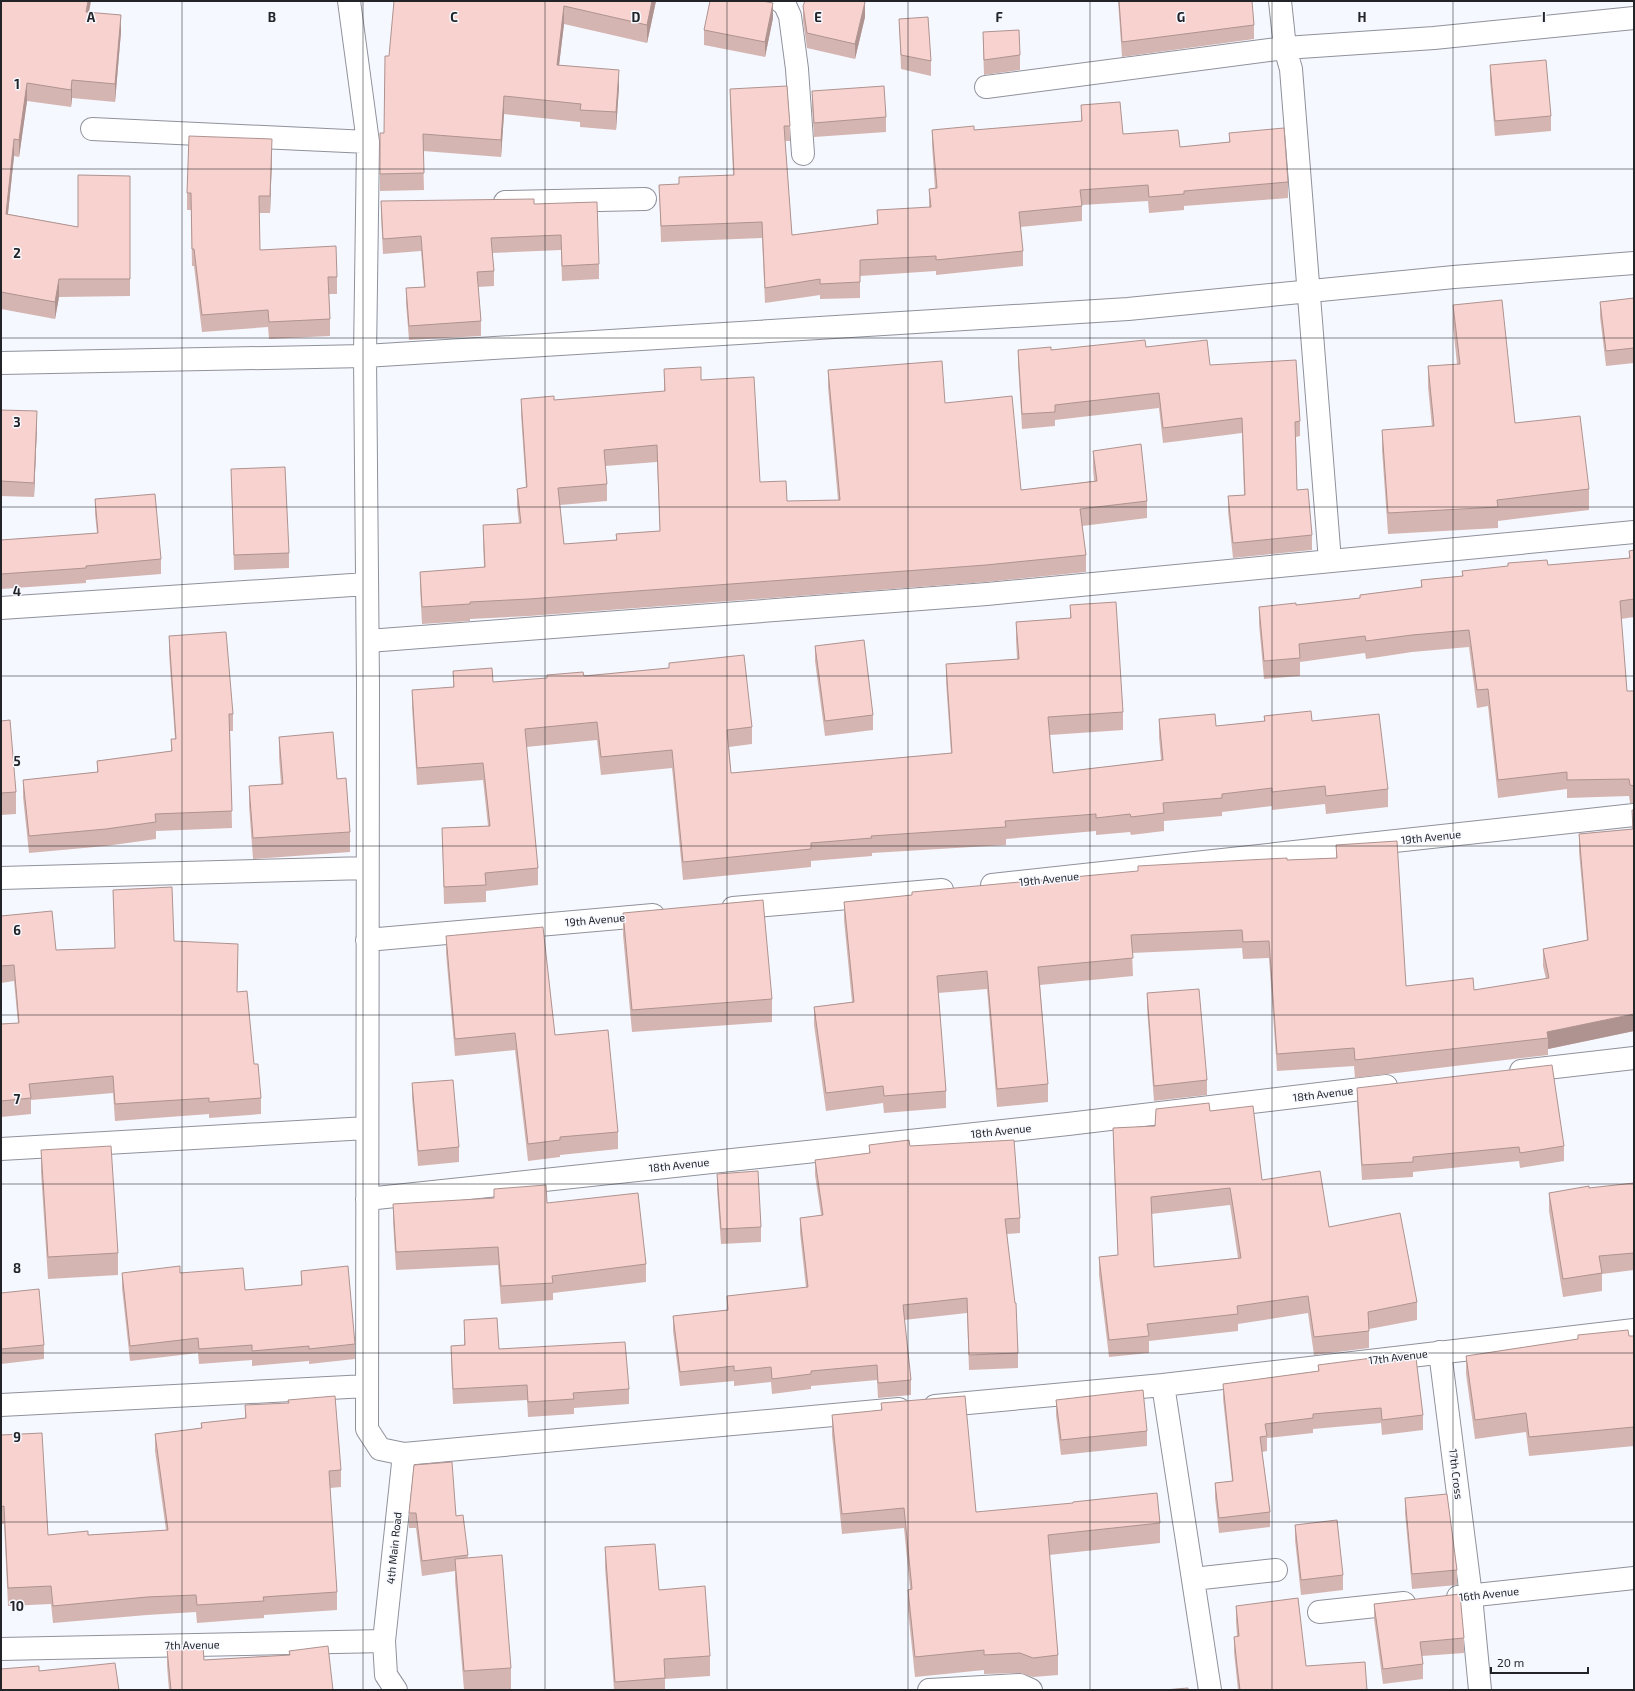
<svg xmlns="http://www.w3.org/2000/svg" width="1635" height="1691" font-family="'Exo 2',sans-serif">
	<rect width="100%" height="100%" fill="#f6f8ff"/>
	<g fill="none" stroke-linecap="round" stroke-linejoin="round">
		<defs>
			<path id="minor" d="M349 1 368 142 365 356 368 685 367 1429 380 1449 404 1454 899 1409
				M780 1 785 5 790 16 797 69 803 154
				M1280 1 1285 48 1291 69 1330 561
				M986 87 1285 48 1434 38 1634 18
				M92 129 368 142
				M505 202 645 199
				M1 363 365 356 1128 309 1454 277 1634 263
				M1 608 367 584
				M368 641 987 594 1634 532
				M1 878 367 868
				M992 885 1634 815
				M733 908 942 890
				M367 940 653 915
				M1521 1071 1634 1058
				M1 1149 367 1128
				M367 1199 1068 1124 1386 1086
				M1440 1352 1471 1596 1480 1690
				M1163 1385 1634 1330
				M1 1405 367 1386
				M935 1406 1163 1385 1210 1690
				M1193 1579 1276 1570
				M1458 1597 1634 1578
				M1319 1612 1404 1603
				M1 1649 384 1641
				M396 1690 386 1675 384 1641 404 1454
				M929 1690 1020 1685 1031 1690"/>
		</defs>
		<use href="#minor" stroke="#8f919b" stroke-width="24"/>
		<use href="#minor" stroke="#fff" stroke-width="22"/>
	</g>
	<path fill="#d5b5b1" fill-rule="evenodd" d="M1 1 89 12 121 32 115 102 72 98 71 107 27 101 19 157 14 156 8 214 78 227 130 176V296L59 297 55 319 1 309Z
		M394 1H656L647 43 564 24 559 65 619 87 616 130 580 127V122L504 114 501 157 423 151 424 190 380 191V133H384Z
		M1118 1H1252L1254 25V39L1122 57Z
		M803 6 865 17 855 59 807 48 803 21Z
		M773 18 765 57 704 45V30Z
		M899 19 931 61V76L901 69Z
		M983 32 1020 55V70L984 75 983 47Z
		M1490 65 1551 116V131L1495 136 1490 80Z
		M730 89 790 126V141H785L792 235 877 224V210L929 208V189H935L932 145V130H974L1081 121V105L1123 134 1180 147 1229 142V133L1288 182V198L1184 206V210L1149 213 1148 201 1082 205V221L1020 227 1023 251V266L936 275V271L860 276V298L820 299V295L765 303 762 238 661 242 659 185 679 184 733 175 730 105Z
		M812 91 886 117V132L814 137 812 106Z
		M1633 152H1634V172L1633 167Z
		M272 156 270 213H259L260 250 337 277V294H329L330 319V336L269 339 268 327 202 332 194 266H192L191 210H187V193Z
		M381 201 534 204 599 264V279L562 281 561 250 492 253 494 271V286L478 287 481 321V336L409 340 406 303V288L424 287 421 251 383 254 381 216Z
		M1634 298V363L1606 366 1600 317V302Z
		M1453 305 1515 423 1589 489V510L1498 521V528L1388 534 1382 450V430L1432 427 1428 387V366L1457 364 1453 326Z
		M1146 347 1210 365 1300 421V436L1296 437 1297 490 1312 535V550L1233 558 1228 511V496L1244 495 1242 433 1163 443 1159 408 1055 420V426L1022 429 1018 364V350H1051Z
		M664 369 701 380 760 482 787 501 838 500 828 387V370L945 403 1021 490 1094 481 1093 468V451L1147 501V518L1082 526 1086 555V572L986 582 529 616 470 619V621L422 624 420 588V572L484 567 483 542V525L519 523 517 505V489L526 488 521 415V399L554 400 664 391ZM657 462 660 531 616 534V540L564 544 560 505 607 501V484L605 466Z
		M1 410 37 426 34 497 1 496Z
		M231 469 289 553V568L234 570Z
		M95 499 161 559V574L86 580V583L1 589V540L97 533 95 514Z
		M1634 550V617L1621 619 1627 691H1634V803H1630L1629 796 1567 798V789L1498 798 1488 706 1477 708 1469 647 1412 652 1366 659 1365 653 1300 662V676L1264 679 1259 624V607L1296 605 1360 598V595L1421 587V580L1462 576V571L1548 565 1629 558V551Z
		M1070 605 1123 712V730L1050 735 1053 773 1161 760 1159 737V719L1216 726 1264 721V716L1312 721 1388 789V807L1326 814 1325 804 1272 810V806L1222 812V816L1164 821V831L1131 835 1130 832 1096 835V831L1006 839V845L872 853V856L811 861V867L683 880 672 768 601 775 597 740 526 747 538 868V885L486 891V902L444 904 442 828 488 826 483 780 417 785 412 707V690L453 687V671L493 682 584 676 669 668V663L752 727V744L729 747 731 773 951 753 946 682V664L1017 659 1016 640V622L1070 618Z
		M169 636 233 714V731H230L232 828 156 831V839L106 846 29 853 23 797V780L97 772V761L171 751V739H175L169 653Z
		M815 646 873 715V730L825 736 815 661Z
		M1 721 16 792V814L1 815Z
		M279 737 337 779 350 832V852L253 859 249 806V786L281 784 279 757Z
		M1632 810H1634V1031L1548 1049V1055L1355 1078 1354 1066 1277 1071 1269 958 1243 959 1242 948 1132 953 1133 976 1040 985 1048 1084V1102L997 1107 987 989 938 993 946 1091V1108L884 1113 883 1103 826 1111 814 1025V1007L852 1002 844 920V902L1287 860 1336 858V845L1406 986 1474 990 1546 979 1543 966V949L1587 940 1579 852V834L1632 829Z
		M113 890 174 941 238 960 237 992 261 1098V1114L209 1118V1114L115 1121 113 1093 31 1100V1114L1 1117V1024L18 1023 14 981 1 983V916L56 950 115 948Z
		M623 913 772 999V1022L632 1032 623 935Z
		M446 936 555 1035 618 1132V1149L560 1155V1157L528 1161 515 1050 455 1056 446 953Z
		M1147 993 1207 1080V1095L1154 1101 1147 1008Z
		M412 1083 459 1147V1162L418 1166 412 1098Z
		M1357 1088 1564 1146V1161L1520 1168 1519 1161 1413 1172V1177L1362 1180 1357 1103Z
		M1210 1111 1262 1180 1329 1227 1417 1302V1320L1369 1329V1348L1314 1355 1308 1313 1238 1324V1331L1149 1341V1353L1109 1357 1099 1275V1257L1118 1255 1113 1145V1128L1155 1126ZM1230 1205 1238 1258 1154 1267 1151 1214Z
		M869 1145 910 1146 1020 1218V1233L1007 1234 1018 1353V1368L969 1370 967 1313 904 1320 911 1380V1395L878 1398 877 1380 811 1386V1389L772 1394 771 1382 734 1386V1381L680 1386 673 1331V1316L727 1310V1296L806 1288 800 1233V1218L821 1215 815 1175V1160L869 1153Z
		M41 1150 118 1253V1275L48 1279 41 1172Z
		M717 1174 761 1227V1242L721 1244 717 1189Z
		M1634 1183V1270L1602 1274V1291L1563 1297 1549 1211V1193Z
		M494 1189 547 1203 646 1264V1282L553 1293V1300L501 1304 498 1265 396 1270 393 1221V1204L494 1198Z
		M301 1271 355 1344V1359L309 1364V1361L252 1366V1360L199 1364 198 1353 130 1361 122 1288V1273H180L245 1290 301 1285Z
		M1 1293 44 1345V1359L1 1364Z
		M464 1320 499 1349 629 1389V1404L574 1408V1414L528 1417 527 1400 453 1404 451 1361V1346L464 1345Z
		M1578 1335 1629 1336H1634V1446L1529 1456 1526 1432 1475 1439 1466 1374V1356L1578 1339Z
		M1372 1364 1423 1415V1430L1382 1435 1381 1423 1313 1429V1433L1267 1438V1451L1262 1452 1270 1512V1527L1219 1533 1215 1498V1483L1232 1481 1223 1399V1384L1318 1371V1365Z
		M1056 1400 1147 1431V1446L1061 1455 1056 1415Z
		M881 1403 976 1512 1160 1523V1543L1049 1555 1058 1655V1675L1033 1677 1020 1673 984 1674V1670L915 1677 908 1610V1590L910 1589 904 1528 842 1534 832 1435V1415L881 1410Z
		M245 1405 341 1470V1487L330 1488 337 1592V1610L264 1615V1618L197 1623 196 1612 147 1615 53 1623 51 1604 8 1606 4 1524H1V1435L48 1535H88L166 1530 155 1451V1434L201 1428V1423L245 1418Z
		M414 1465 456 1516 468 1555V1558L511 1668V1690H464L455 1581V1571L422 1576 416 1528H409V1513Z
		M1405 1498 1457 1570V1585L1412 1589 1405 1513Z
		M1295 1525 1343 1575V1590L1301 1595 1295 1540Z
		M605 1547 659 1590 710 1656V1676L665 1679V1690H614L605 1567Z
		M1374 1604 1464 1638V1653L1422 1656 1423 1664V1679L1383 1684 1374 1619Z
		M1236 1606 1306 1666 1367 1690H1238L1234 1652V1637L1237 1636 1236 1621Z
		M167 1649 204 1660 289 1655V1651L333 1690H169L167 1666Z"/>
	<path fill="#ae9390" d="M88 1H91L86 29V12Z
		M652 1H656L647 43V25Z
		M865 2V17L855 59V44Z
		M773 3V18L765 57V42Z
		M564 6V24L557 82V65Z
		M121 15V32L115 102V84Z
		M619 70V87L616 130V112Z
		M72 80V98L71 107V90Z
		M27 83V101L19 157V140Z
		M504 96V114L501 157V140Z
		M14 139V156L6 231V214Z
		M272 139V156L270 213V196Z
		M59 279V297L55 319V302Z
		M37 411V426L34 497V483Z
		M1634 1014V1031L1548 1049V1038L1547 1032Z"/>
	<path fill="#f8d2ce" stroke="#ae9390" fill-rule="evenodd" d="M1 1H88L86 12 121 15 115 84 72 80 71 90 27 83 19 140 14 139 6 214 78 227V175L130 176V279H59L55 302 1 292Z
		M394 1H652L647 25 564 6 557 65 619 70 616 112 580 110 581 104 504 96 501 140 423 134 424 173 380 174V133H384L385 56H389Z
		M710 1H762L773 3 765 42 704 30Z
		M805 1H862L865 2 855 44 807 33 803 6Z
		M1119 1H1252L1254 25 1122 42Z
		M928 17 931 61 901 55 899 19Z
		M1019 30 1020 55 984 60 983 32Z
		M1546 60 1551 116 1495 121 1490 65Z
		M787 86 790 126H784L792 235 878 224 877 210 931 207 929 189 937 188 932 130 974 126V130L1082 121 1081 105 1120 102 1123 134 1178 130 1180 147 1230 142 1229 133 1284 128 1288 182 1184 191V194L1149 197 1148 185 1080 190 1082 206 1019 212 1023 251 936 260V256L860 260V282L820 284V279L765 288 762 222 661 226 659 185 679 184V177L734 175 730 89Z
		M884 86 886 117 814 123 812 91Z
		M189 136 272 139 270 196H259L260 250 336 246 337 277H328L330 319 269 322 268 310 202 315 194 249H192L191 193H187Z
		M534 199V204L597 202 599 264 562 266 561 235 491 238 494 271 477 272 481 321 409 326 406 288 425 287 421 236 383 239 381 201Z
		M1634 298V348L1606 351 1600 302Z
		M1502 300 1515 423 1580 416 1589 489 1497 500 1498 507 1388 513 1382 430 1434 426 1428 366 1460 364 1453 305Z
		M1145 340 1146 347 1207 340 1210 365 1296 360 1300 421 1295 422 1297 490 1308 489 1312 535 1233 543 1228 496 1245 495 1242 418 1163 428 1159 393 1055 405V412L1022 414 1018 350 1051 347V350Z
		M942 361 945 403 1012 396 1021 490 1097 481 1093 451 1141 444 1147 501 1080 509 1086 555 986 565 529 599 470 602V604L422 607 420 572 485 567 483 525 521 523 517 489 527 487 521 399 554 396V400L665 391 664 369 701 367V380L754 377 760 482 786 481 787 501 840 500 828 370ZM657 445 660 531 616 534 617 540 564 544 558 488 607 484 604 450Z
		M1 410 37 411 34 483 1 481Z
		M285 467 289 553 234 555 231 469Z
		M155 494 161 559 86 566V568L1 574V540L98 533 95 499Z
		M1634 550V599L1620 601 1627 691H1634V786L1630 785 1629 779 1567 780V772L1498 780 1488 689 1477 690 1469 630 1412 635 1366 641 1365 636 1299 644 1300 658 1264 661 1259 607 1296 603V605L1360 598V595L1422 587 1421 580 1463 576 1462 571 1508 566V563L1547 560 1548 565 1630 558 1629 551Z
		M1116 602 1123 712 1048 717 1053 773 1163 760 1159 719 1215 714 1216 726 1265 721 1264 716 1311 711 1312 721 1379 714 1388 789 1326 796 1325 786 1272 792V788L1222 794V798L1163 803 1164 813 1131 817 1130 814 1096 818V814L1005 821 1006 827 871 836 872 838 811 843V849L683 862 672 750 601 757 597 722 525 729 538 868 485 873 486 885 444 887 442 828 490 826 483 763 417 768 412 690 454 687 453 671 492 668 493 682 547 678V675L583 672 584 676 669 668V663L744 655 752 727 727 730 731 773 952 753 946 664 1019 659 1016 622 1071 618 1070 605Z
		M226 632 233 714H229L232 811 155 814 156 822 106 829 29 836 23 780 98 772 97 761 172 751 171 739H176L169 636Z
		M864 640 873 715 825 721 815 646Z
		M10 720 16 792 1 793V721Z
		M333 732 337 779 346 778 350 832 253 838 249 786 283 784 279 737Z
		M1632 810H1634V1014L1547 1032 1548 1038 1355 1060 1354 1048 1277 1054 1269 941 1243 942 1242 930 1131 935 1133 958 1038 967 1048 1084 997 1089 987 971 937 976 946 1091 884 1096 883 1086 826 1093 814 1007 854 1002 844 902 912 895V892L1138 871V866L1248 860 1287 858V860L1337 858 1336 845 1397 841 1406 986 1473 978 1474 990 1549 978 1543 949 1588 940 1579 834 1633 829Z
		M172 887 174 941 238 944 237 992 247 991 254 1064H258L261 1098 209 1102V1098L115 1104 113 1076 29 1084 31 1098 1 1101V1024L19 1023 14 965 1 966V916L52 911 56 950 115 948 113 890Z
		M763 900 772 999 632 1010 623 913Z
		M543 927 555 1035 608 1030 618 1132 560 1137V1140L528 1144 515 1033 455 1039 446 936Z
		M1199 989 1207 1080 1154 1086 1147 993Z
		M1552 1065 1564 1146 1520 1153 1519 1147 1413 1157V1162L1362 1165 1357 1088Z
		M453 1080 459 1147 418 1151 412 1083Z
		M1209 1103 1210 1111 1253 1106 1262 1180 1320 1171 1329 1227 1400 1213 1417 1302 1368 1312 1369 1331 1314 1337 1308 1296 1237 1306 1238 1314 1147 1324 1149 1336 1109 1340 1099 1257 1118 1255 1113 1128 1155 1126 1156 1109ZM1230 1188 1241 1258 1154 1267 1151 1197Z
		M909 1140 910 1146 1014 1140 1020 1218 1005 1219 1015 1303H1016L1018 1353 969 1355 967 1298 903 1305 911 1380 878 1383 877 1365 811 1371V1374L772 1379 771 1367 734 1371V1366L680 1372 673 1316 728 1310 727 1296 808 1287 800 1218 823 1215 815 1160 870 1153 869 1145Z
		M111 1146 118 1253 48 1257 41 1150Z
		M758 1171 761 1227 721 1229 717 1174Z
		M1634 1183V1253L1599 1256 1602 1273 1563 1279 1549 1193 1589 1186V1188Z
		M546 1185 547 1203 638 1193 646 1264 552 1276 553 1283 501 1286 498 1247 396 1252 393 1204 494 1198V1189Z
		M180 1266V1273L243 1268 245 1290 302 1285 301 1271 348 1266 355 1344 309 1349V1346L252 1351V1345L199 1349 198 1338 130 1346 122 1273Z
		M39 1289 44 1345 1 1349V1293Z
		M497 1318 499 1349 625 1342 629 1389 573 1393 574 1399 528 1402 527 1385 453 1389 451 1346 465 1345 464 1320Z
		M1628 1330 1629 1336H1634V1427L1529 1437 1526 1413 1475 1420 1466 1356 1578 1339V1335Z
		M1372 1358V1364L1416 1358 1423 1415 1382 1420 1381 1408 1313 1414V1418L1265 1424 1267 1436 1260 1437 1270 1512 1219 1518 1215 1483 1233 1481 1223 1384 1319 1371 1318 1365Z
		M1143 1390 1147 1431 1061 1440 1056 1400Z
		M335 1396 341 1470 329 1471 337 1592 263 1597 264 1601 197 1605 196 1595 147 1597 53 1606 51 1586 8 1588 4 1506 1 1507V1435L42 1433 48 1535 88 1531V1535L168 1530 155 1434 202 1428 201 1423 246 1418 245 1405 289 1403 288 1400Z
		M965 1396 976 1512 1073 1503V1502L1157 1493 1160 1523 1048 1535 1058 1655 1033 1658 1020 1653 984 1655V1650L915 1657 908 1590 912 1589 904 1508 842 1514 832 1415 882 1410 881 1403Z
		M452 1462 456 1516 463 1515 468 1555 422 1561 416 1513H409L414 1465Z
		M1447 1494 1457 1570 1412 1574 1405 1498Z
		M1337 1520 1343 1575 1301 1580 1295 1525Z
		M655 1544 659 1590 705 1586 710 1656 664 1659 665 1678 615 1682 605 1547Z
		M502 1555 511 1668 464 1671 455 1559Z
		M1460 1594 1464 1638 1420 1642 1423 1664 1383 1669 1374 1604Z
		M1298 1598 1306 1666 1365 1662 1367 1690H1240L1237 1666 1234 1637 1239 1636 1236 1606Z
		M203 1646 204 1660 290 1655 289 1651 328 1646 333 1690H171L167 1649Z
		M115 1663 119 1690H1V1669L39 1666V1671Z
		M1188 1688V1690H1164Z"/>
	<path fill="none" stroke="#232428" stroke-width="1" stroke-opacity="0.55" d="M182 1V1690M363 1V1690M545 1V1690M727 1V1690M908 1V1690M1090 1V1690M1272 1V1690M1453 1V1690M1 169H1634M1 338H1634M1 507H1634M1 676H1634M1 846H1634M1 1015H1634M1 1184H1634M1 1353H1634M1 1522H1634"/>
	<g text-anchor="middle" stroke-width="3" stroke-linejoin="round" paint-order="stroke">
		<g font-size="11" fill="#232428" stroke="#f6f8ff">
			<text transform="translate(1431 837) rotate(-6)" y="4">19th Avenue</text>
			<text transform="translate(1049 879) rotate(-6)" y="4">19th Avenue</text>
			<text transform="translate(595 920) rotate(-5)" y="4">19th Avenue</text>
			<text transform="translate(1323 1094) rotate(-7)" y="4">18th Avenue</text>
			<text transform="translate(1001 1131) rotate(-6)" y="4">18th Avenue</text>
			<text transform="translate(679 1165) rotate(-6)" y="4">18th Avenue</text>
			<text transform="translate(1398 1357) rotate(-7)" y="4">17th Avenue</text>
			<text transform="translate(1456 1474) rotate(83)" y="4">17th Cross</text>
			<text transform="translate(394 1548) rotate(-84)" y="4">4th Main Road</text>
			<text transform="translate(1489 1594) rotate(-6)" y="4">16th Avenue</text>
			<text transform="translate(192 1645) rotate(-1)" y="4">7th Avenue</text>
		</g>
	</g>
	<g font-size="13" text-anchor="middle" font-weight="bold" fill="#232428" stroke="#f6f8ff" stroke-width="3" stroke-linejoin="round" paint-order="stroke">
		<text x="91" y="22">A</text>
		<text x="272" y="22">B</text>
		<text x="454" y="22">C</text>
		<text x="636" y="22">D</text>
		<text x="818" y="22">E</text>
		<text x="999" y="22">F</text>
		<text x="1181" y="22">G</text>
		<text x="1362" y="22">H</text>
		<text x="1544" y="22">I</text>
		<text x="17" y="89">1</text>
		<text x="17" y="258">2</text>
		<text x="17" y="427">3</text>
		<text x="17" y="596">4</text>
		<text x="17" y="766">5</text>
		<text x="17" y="935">6</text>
		<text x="17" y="1104">7</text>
		<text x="17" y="1273">8</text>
		<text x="17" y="1442">9</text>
		<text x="17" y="1611">10</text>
	</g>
	<rect width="1635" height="1691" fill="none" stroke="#232428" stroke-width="4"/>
	<path d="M1491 1667v6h97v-6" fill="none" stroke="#232428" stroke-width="2"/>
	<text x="1497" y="1667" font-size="12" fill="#232428" stroke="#f6f8ff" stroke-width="3" paint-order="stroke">20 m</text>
</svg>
